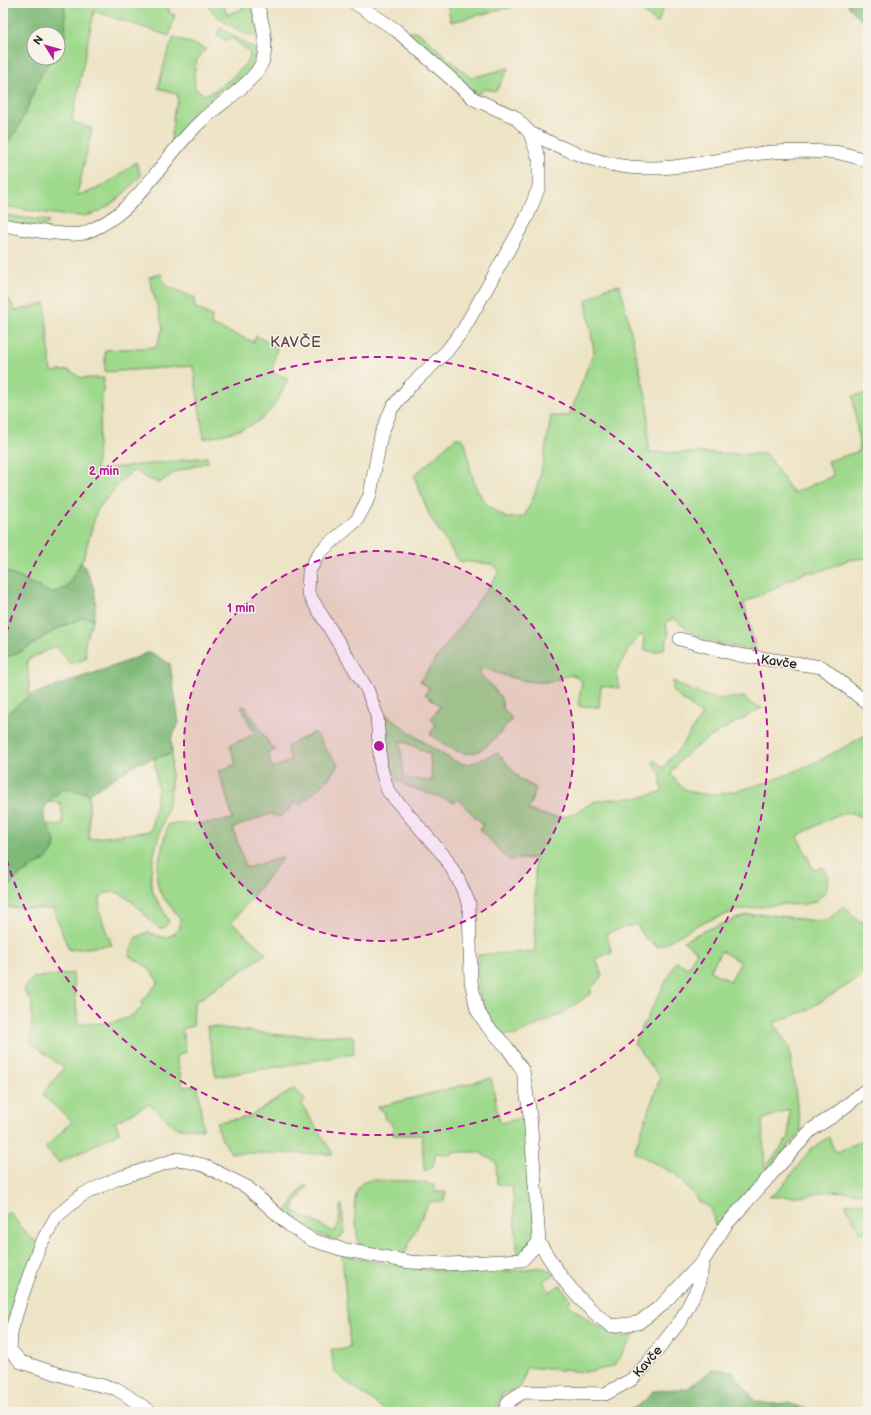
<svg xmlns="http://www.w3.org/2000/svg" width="871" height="1415" font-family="'Balsamiq Sans',sans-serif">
	<rect width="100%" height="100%" fill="#f7f3e8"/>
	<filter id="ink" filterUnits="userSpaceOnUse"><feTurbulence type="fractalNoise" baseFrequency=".025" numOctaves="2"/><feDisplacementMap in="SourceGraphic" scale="8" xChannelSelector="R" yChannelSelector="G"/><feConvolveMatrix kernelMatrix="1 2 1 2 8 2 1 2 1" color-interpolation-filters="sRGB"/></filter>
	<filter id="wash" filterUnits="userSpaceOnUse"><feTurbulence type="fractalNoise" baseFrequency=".012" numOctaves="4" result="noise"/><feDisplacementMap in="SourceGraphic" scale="16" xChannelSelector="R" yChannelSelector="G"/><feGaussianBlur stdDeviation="0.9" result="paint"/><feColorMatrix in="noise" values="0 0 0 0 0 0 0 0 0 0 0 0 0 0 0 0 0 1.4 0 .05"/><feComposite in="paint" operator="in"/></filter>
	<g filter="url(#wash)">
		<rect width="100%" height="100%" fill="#ede3c5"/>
		<path fill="#9ed98c" stroke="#5d7a54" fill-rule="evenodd" d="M64 3H167L170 14 175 15 169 36 94 11 72 121 92 129 77 195C100 191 118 176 136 162L141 176C127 190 112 207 93 214 73 220 25 209 3 206V146L19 126 44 68 53 58H58C58 51 63 48 64 41 66 29 65 15 64 3Z
			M207 3H223L227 15 243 9 241 3H253L260 33 256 37C239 32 215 20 207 3Z
			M447 3H528L451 22Z
			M632 3H665L658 24Z
			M220 28 255 49C255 80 228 82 209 99 196 111 185 128 173 142L171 141 174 110 178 101 177 94 158 88 166 57 174 37 206 49 197 60 194 74 195 88 205 95C223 87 238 74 250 58L249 51 231 38 225 40 217 35Z
			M409 32H418L471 78 509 68 496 91 484 89 478 95 407 34Z
			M3 215 49 221 46 226 3 224Z
			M161 274 165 285 195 298 194 307 212 316 211 325 254 342 256 336 277 346 272 373 288 378C267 427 253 427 204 439L193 366 105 372V350L156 347 163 328 149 277Z
			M620 285 648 405V452L767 454 793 493 833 476 828 461 860 451 853 396 868 393V558L848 560 818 572H806L744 603 756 651C725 644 697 642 674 618L665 624 669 634 664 649 655 652 644 650V639L641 634 627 652 616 672 619 688 601 686 599 707 579 706 578 703 582 682 574 675C563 675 556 682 546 682 525 684 502 674 482 668L479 674 490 684 501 698 503 708 512 719C481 755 472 767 430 734L436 725 431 719 440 706 425 694 429 688 420 681 500 571 492 564 459 561 430 517 414 476 455 438H460L465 442 471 472 476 488 486 504 506 518 523 517C542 488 545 449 551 416H569L594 351 586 301 605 288Z
			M3 296 9 299 15 311 45 303 51 372 69 370 81 378H104L96 470 207 457 208 462 175 472 158 484 153 480 147 479 135 470 125 477 97 510 83 559 66 588 51 593 3 570Z
			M85 617 93 620 85 642 86 659 70 664 56 646 27 660 30 695 3 717V658L20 652 57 629Z
			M673 681 690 690 716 699 745 697 749 703 762 708C738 722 678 750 671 775 676 780 682 789 689 791 731 807 832 757 868 733V819L848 812 833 817 797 836 814 870 823 867 828 877 827 890 815 902 802 905 782 904 740 910 724 915 697 925 659 947 646 939 636 924 606 933 612 953 596 958 602 976 591 988V993L563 1013 516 1035 503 1034C475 1005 479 992 478 955L535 951V858L508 860 480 829 483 825 458 799 454 802 410 787 392 777 388 758 384 713C398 723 451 765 466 764 477 763 487 756 498 753L521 780 536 788 528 810C546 816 561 822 579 811 584 808 591 802 597 801 622 796 636 802 662 791L660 773 653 763 654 760 663 768 682 745 702 715 673 692ZM400 740 430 754 432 781 404 778Z
			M245 706 270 745 276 750 268 752 272 768 291 761 287 746 315 732 326 750 338 764 329 778 301 805 294 802 290 809 279 817 270 814 233 828 246 868 284 857 232 922 266 954 194 1003 193 1026 182 1029 186 1052 176 1056 183 1087 198 1086 203 1129 176 1128 150 1104 115 1122 120 1132 59 1163 45 1148 72 1121 42 1095 64 1068 31 1043 32 1002 23 989 33 978 73 973 78 1024C102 1023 127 1025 143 1006L141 1003 158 982 148 967 129 956 135 938 148 932 165 938 174 934 180 928V919L160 893 157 882V869L168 824 208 823 233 819 219 771 236 764 230 745 255 734 241 707Z
			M172 753C171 767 172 782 170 796 165 821 149 858 151 883 152 897 164 909 169 922L165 927 160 929C147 919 139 905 124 896 119 892 113 892 107 893 89 896 108 935 112 945L69 950 53 909 3 907C3 882 24 872 44 861L53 836 46 825H63L61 803 48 802 64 787 89 794V839L151 831 158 789 154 758Z
			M843 906 861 922 868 923V973L805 1011 774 1023 789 1047 801 1132 742 1200 715 1226 711 1208 700 1202 675 1174 634 1152 660 1078 634 1043 676 962 688 968 697 951 683 941 708 929 747 915 766 914 815 921 829 919ZM721 951 741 962 730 981 710 971ZM789 1109V1137L765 1168 762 1120Z
			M207 1026 279 1035 353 1036 354 1054 216 1077Z
			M491 1078 500 1123 526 1117 536 1243 518 1259 512 1186 497 1184 496 1162 478 1152H452L451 1155 436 1153 433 1167 424 1171 422 1135H393L392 1124 384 1118 385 1113 378 1107Z
			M294 1089 305 1099 302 1105 333 1154 231 1153 219 1134 217 1122 248 1117Z
			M829 1137 835 1153 868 1138V1193L828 1191 807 1196 769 1197 780 1189 812 1148Z
			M370 1180 410 1181 434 1185 435 1192H446L444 1201 429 1202 403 1256 359 1246C357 1233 351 1197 359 1186 362 1182 366 1182 370 1180Z
			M304 1185 308 1187 304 1190 292 1210 334 1232 339 1223 340 1206 342 1204 344 1233 338 1240C317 1236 302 1226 285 1213Z
			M868 1202V1231L860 1233 845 1204Z
			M9 1211 26 1233 41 1246 3 1338V1217Z
			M342 1254C407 1271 475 1278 542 1267L555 1275 543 1281 549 1292 560 1285 571 1300 568 1304C577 1311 586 1319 596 1325 605 1331 615 1331 624 1337L636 1333 613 1367 585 1372 526 1367 521 1387 502 1394 495 1412H387L334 1372 331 1349H344L350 1346Z"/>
		<path fill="#7eb978" stroke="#4d6a4a" d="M3 3H64C66 20 68 38 58 52V34H34V58H53C30 82 29 126 3 146Z
			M846 3H868V21H862Z
			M81 562C94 581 99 598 93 620L85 617C76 621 65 624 56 629 38 640 24 653 3 658V570L51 593 66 588Z
			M150 652 170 664 179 723 171 739 172 753 136 764 89 794 64 788C58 793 48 799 45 808 39 823 59 834 54 848 49 862 33 865 23 873 15 878 8 887 3 895V717L30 695 120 664Z
			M713 1369 732 1371 755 1401 771 1404 788 1403 815 1412H619C635 1410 644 1403 653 1391L688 1388Z"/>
	</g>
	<g filter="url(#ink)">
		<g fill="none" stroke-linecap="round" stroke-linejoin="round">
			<defs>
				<path id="minor" d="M530 133C559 147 590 161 621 166 671 174 723 157 772 152 791 151 813 151 833 152 844 153 857 158 868 160
					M3 225C19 228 70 238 84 233 100 227 113 219 125 208 154 182 173 147 201 121 219 104 256 82 263 60 268 42 262 21 257 3
					M680 639 739 655 822 667 868 704
					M539 1242C560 1277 577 1301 611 1326L638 1323 661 1306 702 1262
					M151 1412 117 1389 77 1380 21 1362 10 1350 11 1332 20 1302 39 1247 56 1217 82 1195 116 1179 178 1159 203 1165 247 1187 289 1225 312 1240 341 1249 410 1262 449 1264 522 1260 539 1242 530 1115 523 1071 507 1047 488 1027 477 1010 471 981 469 903 458 879 445 857 388 791 381 768 377 716 367 689 308 593 309 571 320 552 357 520 370 495 381 435 392 408 410 386 446 352 463 330 527 217 539 187V159L530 133 515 117 474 99 396 30 355 3
					M504 1412 509 1401 523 1392 605 1394 631 1380 646 1365 681 1320 698 1287 703 1261 725 1226 811 1130 836 1114 868 1088"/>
			</defs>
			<use href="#minor" stroke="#3b3a35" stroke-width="14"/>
			<use href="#minor" stroke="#fff" stroke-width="13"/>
		</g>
	</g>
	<circle cx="379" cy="746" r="195" fill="#b5179e" fill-opacity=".12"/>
	<g fill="none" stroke="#b5179e" stroke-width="2" stroke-dasharray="7 5">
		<circle cx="379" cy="746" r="195"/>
		<path d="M3 645A389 389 0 1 1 3 847"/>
	</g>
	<g text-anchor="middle" stroke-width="3" stroke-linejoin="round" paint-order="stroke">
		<g font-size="13" fill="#1c1c1c" stroke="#f7f3e8">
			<text transform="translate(779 661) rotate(8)" y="5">Kavče</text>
			<text transform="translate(647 1361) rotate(-49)" y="5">Kavče</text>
		</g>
		<g font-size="15" letter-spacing="1" fill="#5e4751" stroke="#f7f3e8">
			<text x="296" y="347">KAVČE</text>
		</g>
	</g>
	<circle cx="379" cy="746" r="6" fill="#b5179e" stroke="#f7f3e8" stroke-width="2"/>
	<g font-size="12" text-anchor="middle" font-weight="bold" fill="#b5179e" stroke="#f7f3e8" stroke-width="3" stroke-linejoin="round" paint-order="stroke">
		<text x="104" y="475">2 min</text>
		<text x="241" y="612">1 min</text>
	</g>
	<rect width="871" height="1415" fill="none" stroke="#f7f3e8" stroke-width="16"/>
	<g transform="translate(46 46) rotate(307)"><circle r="19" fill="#f7f3e8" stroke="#9f9d96"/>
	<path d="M0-3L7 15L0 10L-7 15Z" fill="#b5179e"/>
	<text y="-6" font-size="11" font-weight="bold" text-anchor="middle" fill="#1c1c1c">N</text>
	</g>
</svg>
